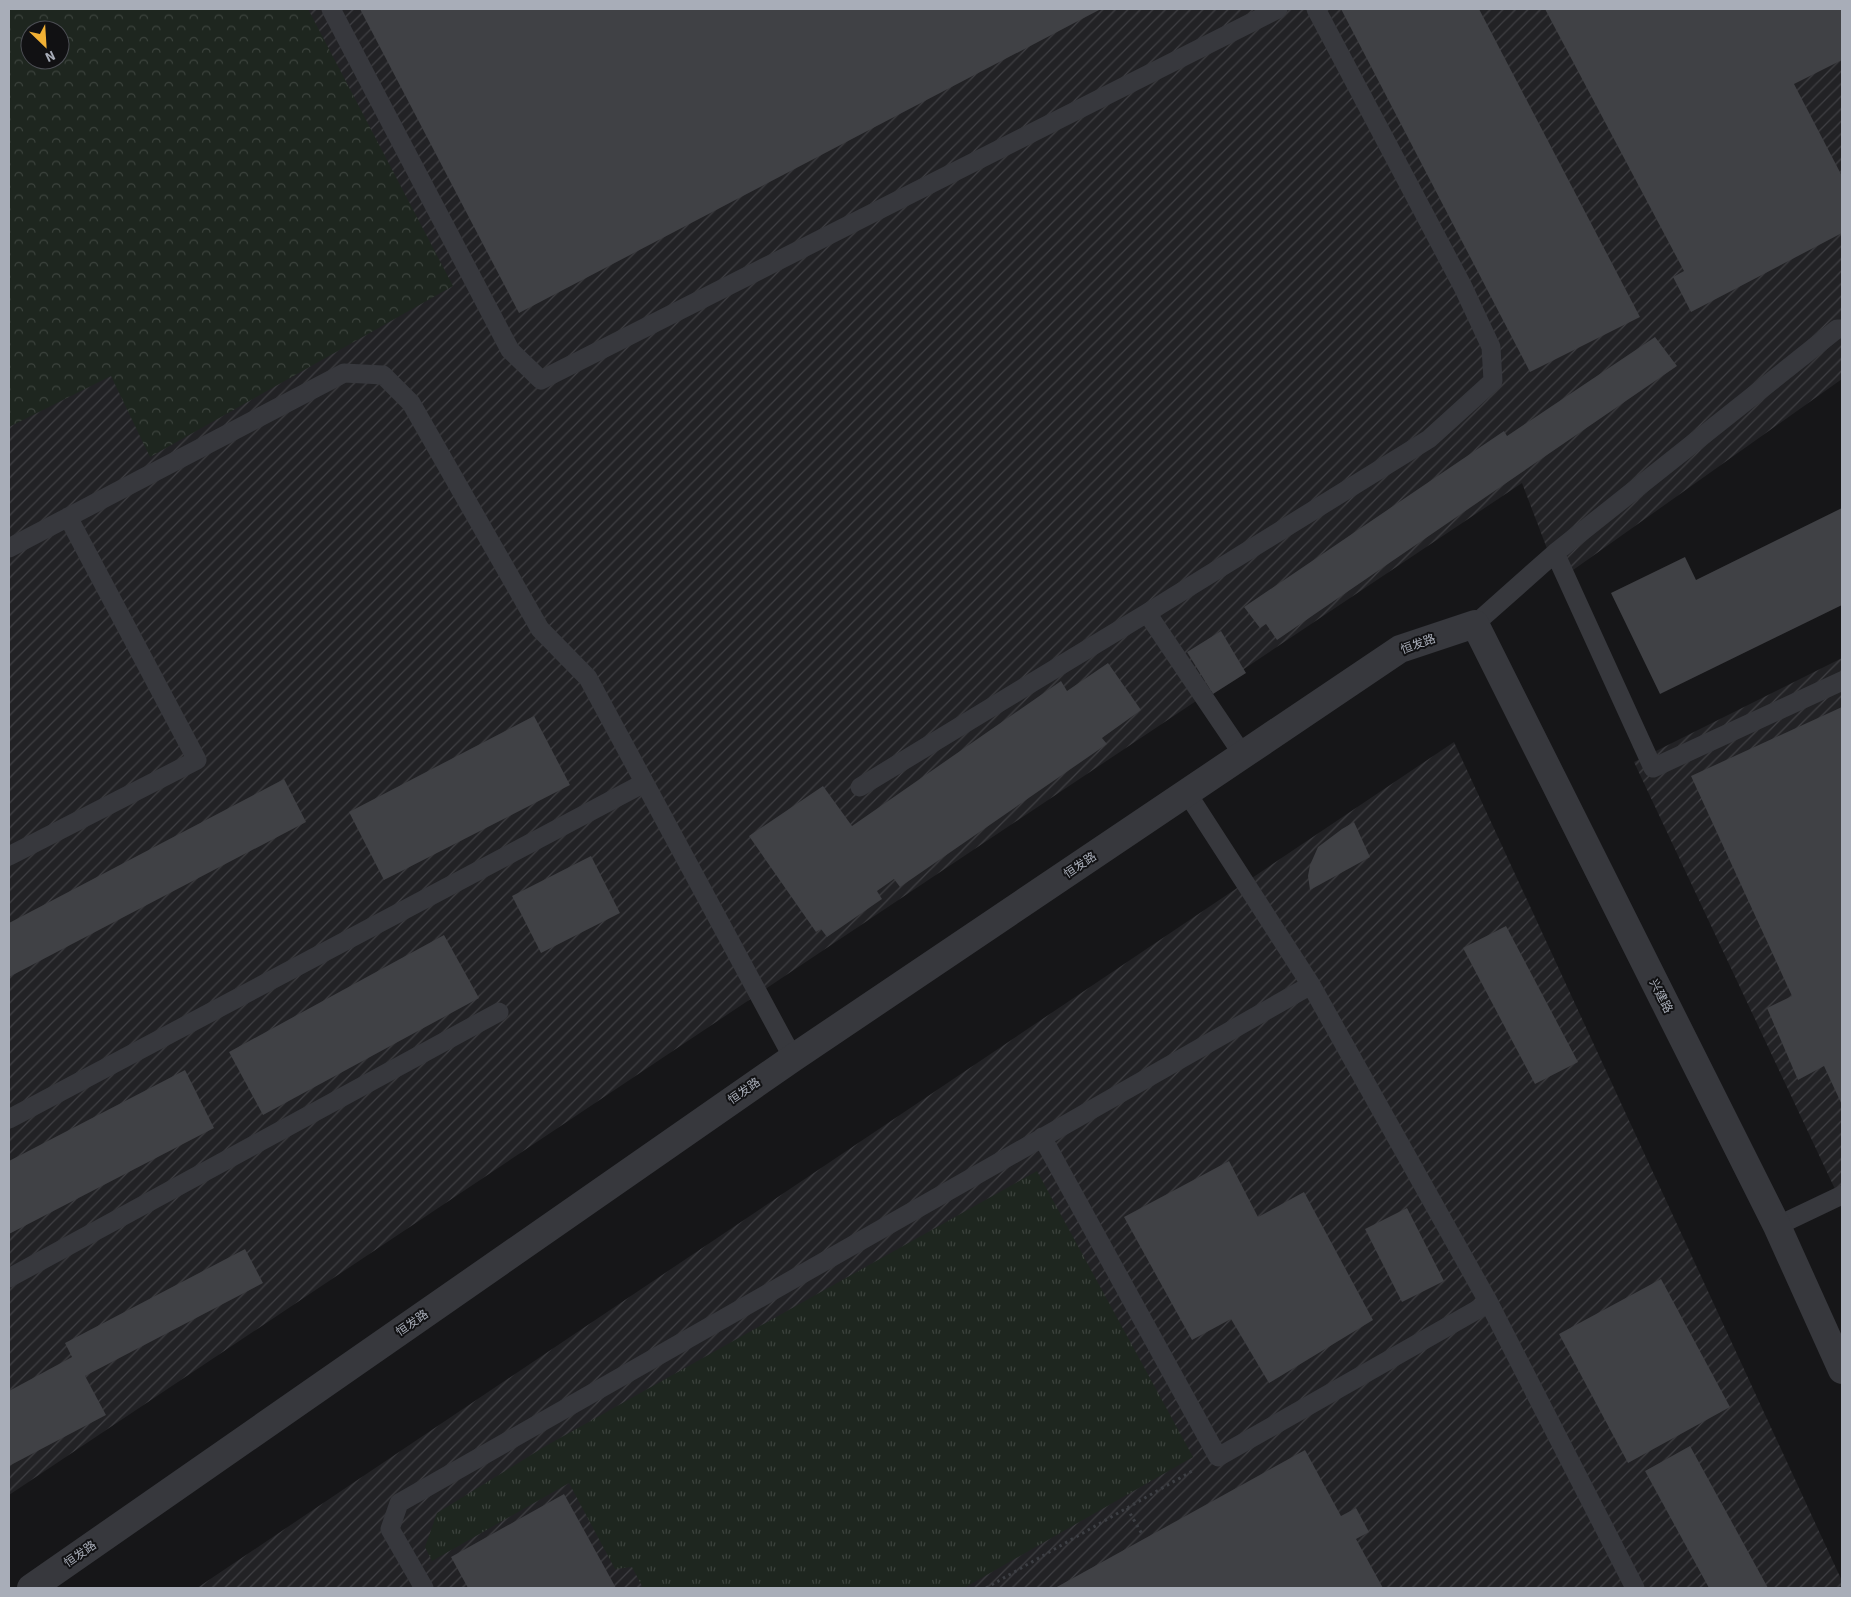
<svg xmlns="http://www.w3.org/2000/svg" width="1851" height="1597" font-family="'Source Sans 3','Noto Sans SC',sans-serif">
	<defs>
		<pattern id="industrial-furrows" width="10" height="10" patternUnits="userSpaceOnUse" patternTransform="scale(1.25)"><rect width="10" height="10" fill="#222225"/><path d="M-1 1l2-2M0 10L10 0M9 11l2-2" fill="none" stroke="#3f3f43"/></pattern>
		<pattern id="grass-tufts" width="24" height="20" patternUnits="userSpaceOnUse" patternTransform="scale(1.25)"><rect width="24" height="20" fill="#1e261f"/><path d="M3 7l-1-3M5 7V3M7 7l1-3M15 17l-1-3M17 17v-4M19 17l1-3" fill="none" stroke="#3c433d"/></pattern>
		<pattern id="forest-crowns" width="20" height="18" patternUnits="userSpaceOnUse" patternTransform="scale(1.25)"><rect width="20" height="18" fill="#1e261f"/><path d="M2 6a3 3 0 1 1 6 0M12 15a3 3 0 1 1 6 0" fill="none" stroke="#3c433d"/></pattern>
	</defs>
	<rect width="100%" height="100%" fill="#161618"/>
	<path fill="url(#industrial-furrows)" fill-rule="evenodd" d="M9 9H1842V379L1559 580 1522 483 9 1495ZM30 30H60V60H30Z
		M1842 658V1204L1634 762Z
		M1454 742 1842 1581V1588H197Z"/>
	<path fill="url(#grass-tufts)" d="M1037 1171 1193 1457 964 1588H643L632 1567 615 1569 569 1483 432 1561 425 1547 437 1513 544 1447Z"/>
	<path fill="url(#forest-crowns)" fill-rule="evenodd" d="M9 9H308L453 286 150 457 111 376 9 427ZM30 30H60V60H30Z"/>
	<path fill="#404145" d="M360 9H1101L519 313Z
		M1341 9H1479L1640 317 1530 372Z
		M1545 9H1842V60L1794 84 1842 176V233L1691 312 1673 277 1684 271Z
		M1655 337 1677 366 1277 640 1266 624 1260 628 1244 607 1504 431 1507 436Z
		M1842 508V605L1660 694 1611 593 1685 557 1696 580Z
		M1221 631 1246 673 1213 694 1187 652Z
		M1108 663 1141 710 1102 738 1107 744 900 887 894 879 877 891 882 899 827 937 821 929 816 932 749 836 823 786 852 826 1061 681 1067 691Z
		M1842 707V1105L1824 1066 1798 1080 1767 1008 1792 996 1691 776Z
		M534 716 570 785 384 880 349 812Z
		M284 779 306 822 9 977V923Z
		M1354 822 1370 857 1310 890 1308 876 1310 865 1318 847 1342 829Z
		M591 856 620 913 541 953 512 896Z
		M1506 926 1578 1062 1535 1084 1463 948Z
		M444 935 479 998 263 1115 229 1052Z
		M185 1070 214 1128 9 1234V1161Z
		M1229 1161 1258 1217 1304 1192 1373 1320 1269 1383 1231 1319 1192 1340 1124 1217Z
		M1407 1208 1444 1281 1402 1302 1365 1229Z
		M245 1249 263 1283 85 1376 106 1415 9 1466V1391L72 1357 65 1343Z
		M1661 1279 1730 1407 1628 1463 1559 1334Z
		M1690 1446 1768 1588H1709L1645 1471Z
		M1305 1450 1341 1516 1356 1508 1369 1532 1356 1539 1383 1588H1055Z
		M564 1494 616 1588H468L451 1557Z"/>
	<g fill="none" stroke-linecap="round" stroke-linejoin="round">
		<path stroke="#3d3f44" stroke-width="3" stroke-dasharray="2.5 4" stroke-linecap="butt" d="M1127 1508 1142 1534
			M986 1588 1194 1470"/>
		<path stroke="#37383d" stroke-width="19" d="M331 9 510 350 541 380 1278 9
			M9 548 344 373 383 375 411 403 540 629 588 678 793 1058
			M1555 553 1653 768 1842 681
			M1147 613 1243 755
			M1475 624 1555 553 1837 329H1842
			M860 787 1147 613 1429 439 1493 381 1491 347 1463 287 1316 9
			M1187 793 1311 985 1489 1303 1635 1588
			M9 856 197 760 68 517
			M9 1119 644 783
			M1042 1137 1218 1457 1489 1303
			M1777 1226 1842 1195
			M9 1278 499 1012
			M424 1588 390 1529 399 1503 1311 985"/>
		<path stroke="#37383d" stroke-width="28" d="M31 1588 793 1058 1400 649 1475 624 1777 1226 1842 1370"/>
	</g>
	<g text-anchor="middle" stroke-width="4" stroke-linejoin="round" paint-order="stroke">
		<g font-size="12" fill="#a8adb8" stroke="#111113">
			<text transform="translate(1418 644) rotate(-20)" y="4">恒发路</text>
			<text transform="translate(1080 865) rotate(-34)" y="4">恒发路</text>
			<text transform="translate(1661 996) rotate(63)" y="4">兴建路</text>
			<text transform="translate(744 1091) rotate(-35)" y="4">恒发路</text>
			<text transform="translate(412 1323) rotate(-35)" y="4">恒发路</text>
			<text transform="translate(80 1554) rotate(-35)" y="4">恒发路</text>
		</g>
	</g>
	<rect width="1851" height="1597" fill="none" stroke="#a8adb8" stroke-width="20"/>
	<g transform="translate(45 45) rotate(155)"><circle r="24" fill="#111113" stroke="#4d4f55"/>
	<path d="M0-4L9 19L0 12L-9 19Z" fill="#f2b134"/>
	<text y="-8" font-size="14" font-weight="bold" text-anchor="middle" fill="#a8adb8">N</text>
	</g>
</svg>
